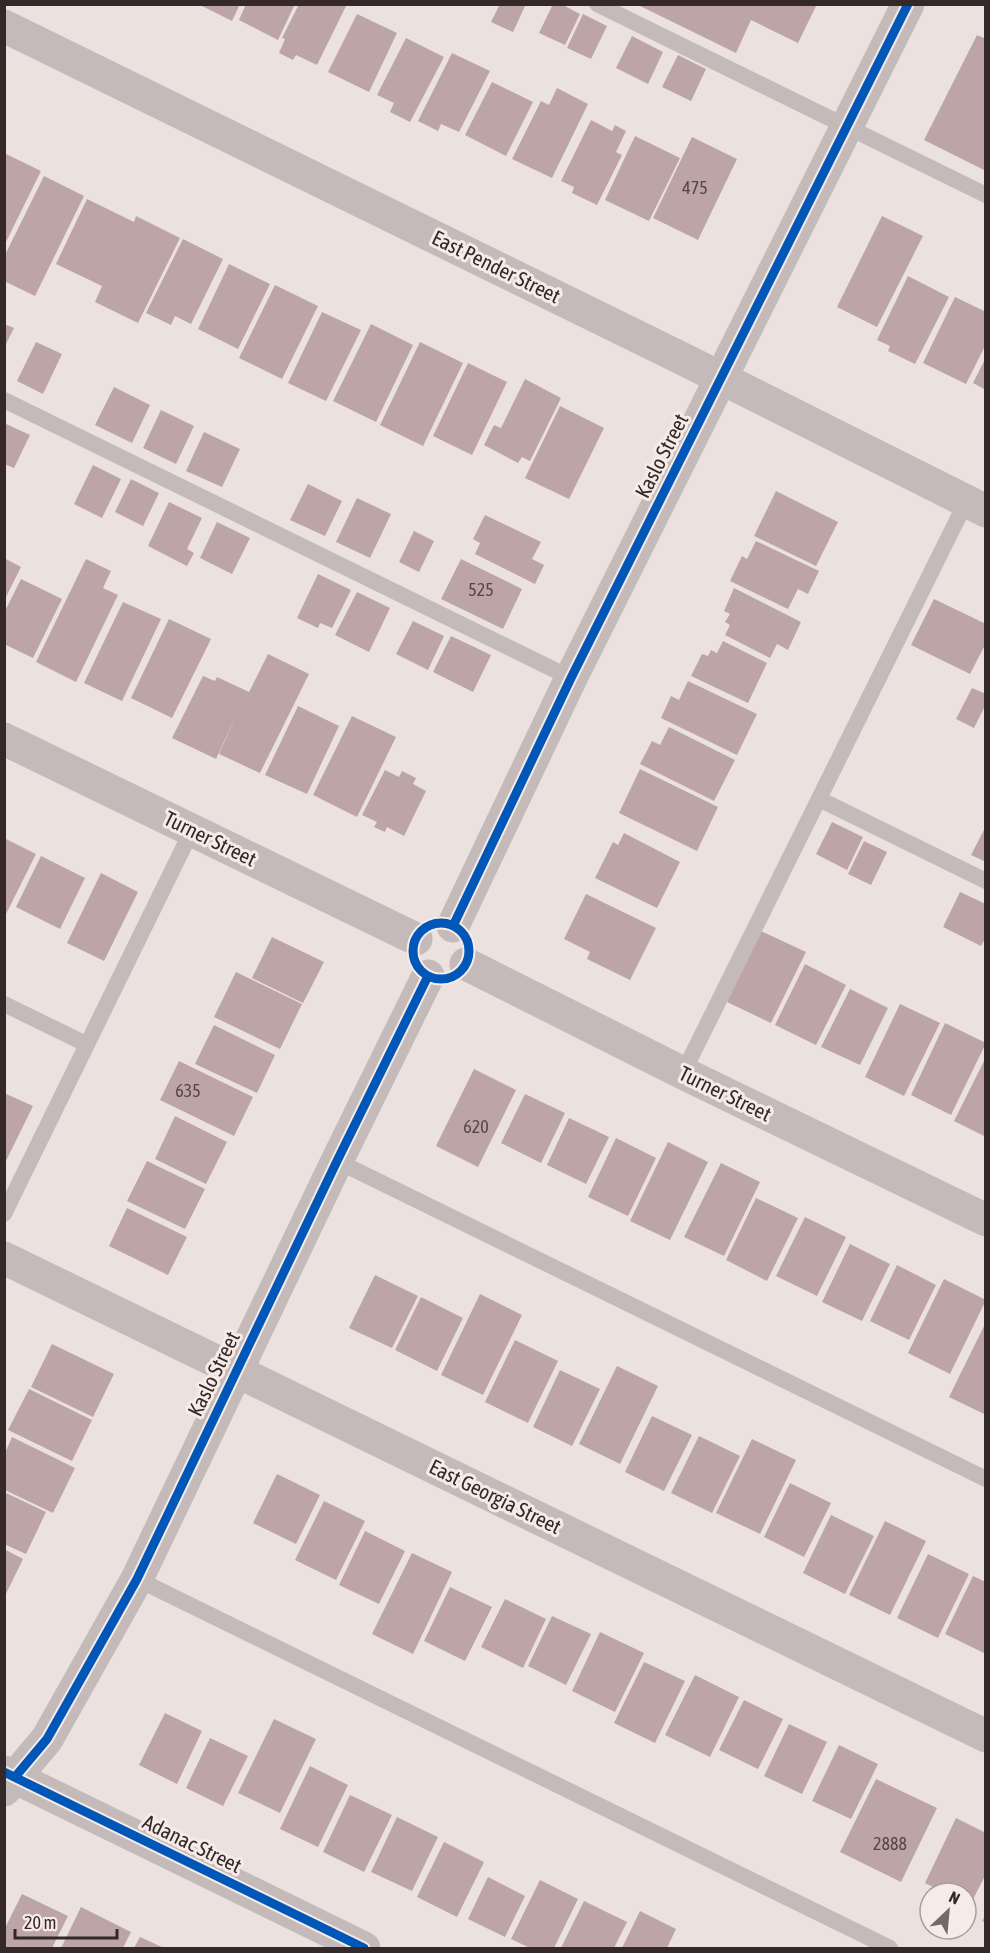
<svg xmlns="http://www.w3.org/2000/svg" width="990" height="1953" font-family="'Asap Condensed',sans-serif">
	<rect width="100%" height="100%" fill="#ebe2e0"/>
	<path fill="#bda4a6" d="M198 4H240L232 21Z
		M246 4H295L278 40 239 20Z
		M299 4H347L317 65 296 55 293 60 279 53 285 39 282 38Z
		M500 4H526L513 32 491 22Z
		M553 4H561L580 14 565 45 539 33Z
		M636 4H817L798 43 751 20 736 53Z
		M357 14 397 33 369 92 328 72Z
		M583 14 607 26 591 59 567 48Z
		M977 35 986 39V171L924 140Z
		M632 36 663 52 648 84 616 68Z
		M406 38 444 57 410 122 390 112 394 103 377 95Z
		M452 53 490 71 459 132 441 124 438 131 418 121Z
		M678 55 706 69 691 101 662 87Z
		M492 82 533 102 506 156 465 135Z
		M557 88 588 104 552 178 512 159 541 101 549 105Z
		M591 120 612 131 615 125 626 131 616 152 622 155 597 205 572 193 574 187 561 181Z
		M635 136 680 158 649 221 605 200Z
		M692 137 737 159 698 240 653 218Z
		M4 153 41 171 4 246Z
		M44 176 84 196 35 296 4 281V257Z
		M87 199 134 222 136 216 180 238 138 323 95 302 102 286 56 264Z
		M882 216 923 236 877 327 837 307Z
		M183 239 223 259 191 324 175 316 171 325 146 313Z
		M229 264 270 284 238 349 198 329Z
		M908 276 949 297 915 364 888 351 890 346 877 340Z
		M275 285 318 306 282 379 239 358Z
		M955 297 986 312V344L966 384 923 363Z
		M322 312 361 330 326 401 288 383Z
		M4 324 14 328 4 348Z
		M371 324 413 345 376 422 333 401Z
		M36 342 62 354 43 394 17 381Z
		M420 342 463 363 423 446 380 425Z
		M986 357V390L973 383Z
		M468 363 507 382 472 455 433 436Z
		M525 379 561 398 530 461 522 457 518 463 484 445 494 425 501 428Z
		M114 387 150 405 132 443 95 425Z
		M560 406 604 428 569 499 525 478Z
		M161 410 194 426 176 464 143 448Z
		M4 423 30 435 14 468 4 464Z
		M204 432 240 449 222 487 186 471Z
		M93 465 121 479 102 518 74 504Z
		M131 479 159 493 143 526 115 512Z
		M308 484 342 501 325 536 290 520Z
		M776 491 838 522 816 566 754 536Z
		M357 498 391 514 370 558 336 542Z
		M169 502 202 518 187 549 194 553 187 566 148 546Z
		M485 515 541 542 532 559 544 565 535 584 475 554 480 543 473 539Z
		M217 522 250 538 232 574 200 558Z
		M414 531 434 541 419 572 399 562Z
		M756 541 819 571 808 594 798 589 788 609 730 581 742 556 747 559Z
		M4 558 21 567 4 601Z
		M86 559 111 571 103 588 118 595 76 682 36 662Z
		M461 559 522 589 503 629 441 599Z
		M318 574 351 590 332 628 320 623 318 628 297 618Z
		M21 579 62 599 33 658 4 644V613Z
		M734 588 801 622 788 650 777 644 770 658 725 635 730 625 725 622 730 614 724 611Z
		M357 592 390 608 369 652 335 635Z
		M934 599 986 624V643L970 674 911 645Z
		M123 602 161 619 122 701 84 683Z
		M169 619 211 639 172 718 131 698Z
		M413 621 444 636 428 670 396 654Z
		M451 636 491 655 473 692 433 672Z
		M723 641 767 663 748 703 691 676 702 654 708 656 711 650 717 653Z
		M268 654 309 674 260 773 219 754 237 714 216 759 172 738 203 676 215 681 217 677 249 692Z
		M688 681 757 714 737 755 661 718 671 696 679 700Z
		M972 688 986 694V704L974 728 956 719Z
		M298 706 339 726 307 794 265 775Z
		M352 716 396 737 357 817 313 795Z
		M669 727 735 760 714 801 640 764 652 741 660 745Z
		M640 769 718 807 697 851 619 813Z
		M385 770 399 777 402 771 416 778 413 784 426 791 404 836 387 827 385 832 374 827 377 822 362 815Z
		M832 822 863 837 847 870 816 854Z
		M986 826V862L971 855Z
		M624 833 680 862 657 908 595 878 613 842 618 845Z
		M4 838 36 854 4 918Z
		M864 841 887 852 871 885 848 874Z
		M41 856 85 878 60 929 16 907Z
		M101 873 138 892 104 961 67 943Z
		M960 892 986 904V937L981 946 943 927Z
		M586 894 656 928 630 980 587 959 590 952 564 939Z
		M761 931 806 952 771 1023 727 1002Z
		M272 937 324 962 303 1003 252 978Z
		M805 964 846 985 816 1045 775 1025Z
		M236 972 302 1004 280 1049 214 1017Z
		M850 989 888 1008 860 1065 821 1047Z
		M900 1004 940 1023 904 1096 865 1077Z
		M945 1023 986 1043 951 1115 911 1095Z
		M214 1025 275 1055 257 1093 195 1064Z
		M179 1061 253 1097 234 1136 160 1100Z
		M984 1061 986 1062V1137L954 1121Z
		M474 1069 516 1090 478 1167 436 1146Z
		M4 1093 33 1106 4 1165Z
		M525 1094 565 1113 541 1163 501 1143Z
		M175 1116 227 1142 206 1184 155 1159Z
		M569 1118 609 1137 586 1184 547 1165Z
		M616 1138 656 1158 628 1216 588 1197Z
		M668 1142 708 1162 670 1240 630 1221Z
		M147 1161 205 1189 185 1229 127 1201Z
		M721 1163 760 1182 724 1256 684 1237Z
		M756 1198 798 1218 767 1281 726 1260Z
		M127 1208 187 1237 168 1275 109 1246Z
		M805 1217 846 1237 817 1296 776 1276Z
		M850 1244 890 1264 862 1321 822 1302Z
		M897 1265 936 1285 909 1340 870 1321Z
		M375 1275 418 1296 392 1348 349 1328Z
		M944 1279 986 1300 950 1374 908 1353Z
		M480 1294 522 1315 483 1395 441 1375Z
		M421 1297 463 1318 437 1371 395 1350Z
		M986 1322V1415L949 1397Z
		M515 1340 558 1361 528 1423 485 1402Z
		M52 1344 114 1374 93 1417 31 1387Z
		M617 1366 658 1386 620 1464 579 1444Z
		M560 1370 600 1389 572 1446 533 1427Z
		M29 1389 92 1420 72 1461 8 1430Z
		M652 1416 692 1435 664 1491 625 1472Z
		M699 1436 740 1456 712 1513 671 1493Z
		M12 1437 75 1468 53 1513 5 1490V1453Z
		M752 1439 796 1460 760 1534 716 1513Z
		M277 1474 320 1495 296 1544 253 1523Z
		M790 1483 831 1503 804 1557 764 1537Z
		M4 1492 46 1512 26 1554 4 1544Z
		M324 1501 365 1521 336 1580 295 1560Z
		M831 1515 874 1536 845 1594 803 1573Z
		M885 1521 926 1541 890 1615 849 1595Z
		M365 1531 405 1551 379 1604 339 1585Z
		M4 1549 23 1559 4 1598Z
		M412 1553 452 1572 413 1654 372 1634Z
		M928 1554 969 1574 938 1638 897 1618Z
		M973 1576 986 1582V1654L945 1634Z
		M450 1587 492 1607 465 1661 424 1641Z
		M505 1599 546 1619 523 1668 481 1647Z
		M552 1616 591 1634 566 1685 528 1666Z
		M600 1632 644 1653 615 1712 572 1691Z
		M644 1662 685 1681 655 1743 614 1723Z
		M695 1675 739 1697 710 1757 665 1735Z
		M744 1700 783 1719 758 1769 719 1750Z
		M165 1713 202 1731 177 1784 139 1765Z
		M274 1719 316 1739 280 1813 238 1793Z
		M789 1724 827 1742 802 1794 764 1776Z
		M210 1738 248 1756 223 1806 186 1788Z
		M839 1745 878 1764 851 1819 812 1801Z
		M310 1766 348 1785 318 1847 280 1829Z
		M876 1779 937 1808 901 1882 840 1852Z
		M350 1795 392 1815 364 1872 323 1852Z
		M397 1817 438 1837 412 1891 371 1872Z
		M956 1818 986 1833V1874L970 1905 966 1903V1893H945L925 1883Z
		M444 1842 484 1862 457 1917 417 1897Z
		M488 1877 525 1896 505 1937 468 1919Z
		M540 1880 578 1899 554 1948H530L511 1939Z
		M22 1894 68 1916 52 1948H4V1930Z
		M584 1901 627 1922 614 1948H561Z
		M81 1907 131 1932 123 1948H61Z
		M640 1911 676 1929 667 1948H622Z
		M140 1937 164 1948H134Z"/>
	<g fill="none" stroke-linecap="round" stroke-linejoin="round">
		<path stroke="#bdb3b2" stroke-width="4" stroke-dasharray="3 3" stroke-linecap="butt" d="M983 1919 986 1921"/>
		<path stroke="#c4bab9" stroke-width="16" d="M597 4 986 195
			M4 400 571 678
			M819 799 986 881
			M4 1004 86 1044
			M683 1073 966 502
			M337 1161 986 1479
			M4 1214 192 830
			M137 1579 890 1948"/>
		<path stroke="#c4bab9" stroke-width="33" d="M4 26 685 360 986 511
			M4 739 416 939
			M453 926 571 678 908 4
			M466 964 683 1073 986 1220
			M4 1258 986 1736
			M4 1772 364 1948
			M4 1790 47 1739 137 1579 337 1161 428 976"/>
		<defs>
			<path id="cycleway" d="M413 951a28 28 0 1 1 56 0a28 28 0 1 1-56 0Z
				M453 926 571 678 908 4
				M4 1772 364 1948
				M15 1777 47 1739 137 1579 337 1161 428 976"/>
		</defs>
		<use href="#cycleway" stroke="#f7ebe8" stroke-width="13"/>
		<use href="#cycleway" stroke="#0057b8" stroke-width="9"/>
	</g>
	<g text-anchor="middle" stroke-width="6" stroke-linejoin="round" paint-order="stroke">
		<g font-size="18" fill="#564748">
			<text x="695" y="194">475</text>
			<text x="481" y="596">525</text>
			<text x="188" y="1097">635</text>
			<text x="476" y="1133">620</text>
			<text x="890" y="1850">2888</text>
		</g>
		<g font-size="21" fill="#342829" stroke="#f7ebe8">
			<text transform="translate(496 267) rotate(26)" y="7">East Pender Street</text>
			<text transform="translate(662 456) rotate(-63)" y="7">Kaslo Street</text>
			<text transform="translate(210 839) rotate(26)" y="7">Turner Street</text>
			<text transform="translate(725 1094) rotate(26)" y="7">Turner Street</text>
			<text transform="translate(214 1374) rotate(-64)" y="7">Kaslo Street</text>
			<text transform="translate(495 1497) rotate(26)" y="7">East Georgia Street</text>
			<text transform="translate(192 1844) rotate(26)" y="7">Adanac Street</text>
		</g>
	</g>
	<rect width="990" height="1953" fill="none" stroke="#342829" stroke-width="12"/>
	<g transform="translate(948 1911) rotate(26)"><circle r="28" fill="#f7ebe8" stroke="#a99d9c" stroke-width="1.5"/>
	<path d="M0-4.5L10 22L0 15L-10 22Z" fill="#746969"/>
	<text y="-9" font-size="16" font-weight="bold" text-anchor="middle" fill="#342829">N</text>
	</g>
	<path d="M15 1929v9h102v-9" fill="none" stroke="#342829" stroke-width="3"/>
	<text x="24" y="1929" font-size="18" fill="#342829" stroke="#f7ebe8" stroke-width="4.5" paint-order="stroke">20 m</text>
</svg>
